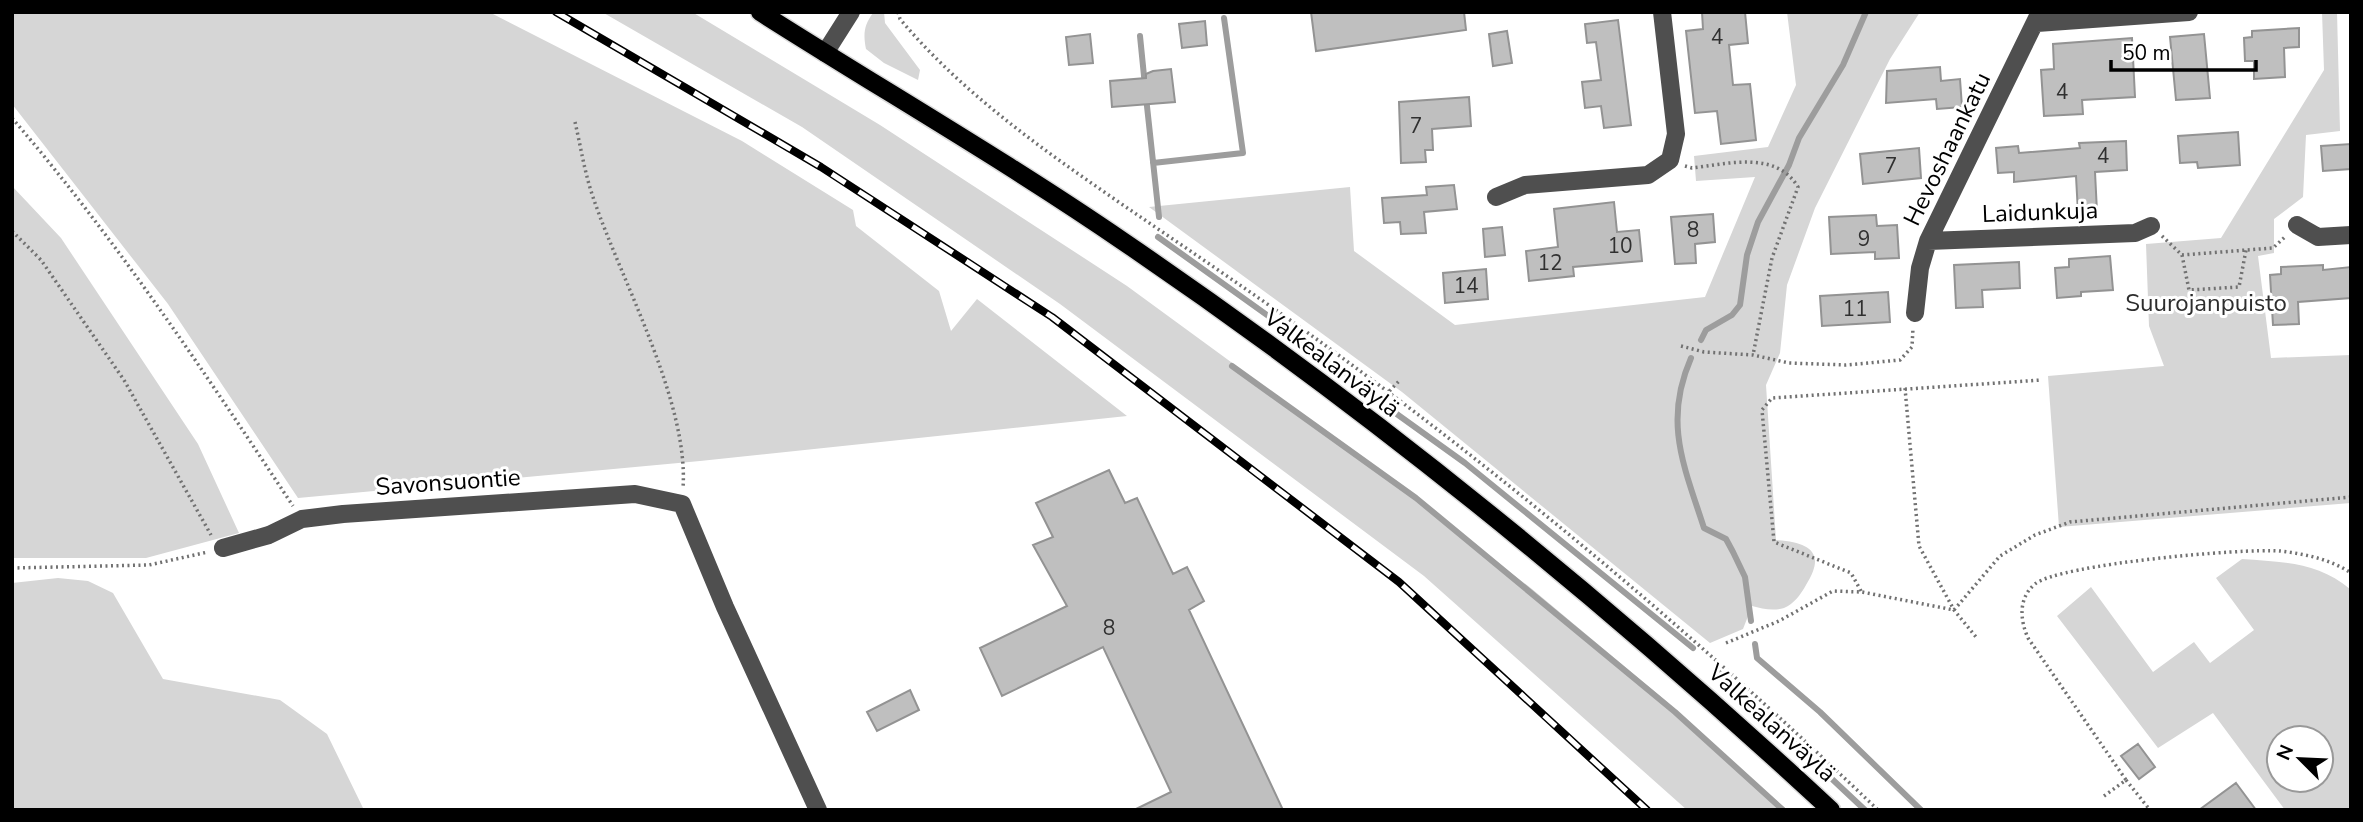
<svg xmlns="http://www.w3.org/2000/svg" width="2363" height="822" font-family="'Nunito Sans',sans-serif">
	<rect width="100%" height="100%" fill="#fff"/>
	<path fill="#d6d6d6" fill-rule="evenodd" d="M12 12H489L742 141 853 210 856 226 939 291 951 331 977 299 1127 416 700 461 298 498 168 304 12 104Z
		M602 12H692L880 125 1127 286 1339 441 1532 589 1667 702 1787 810H1687L1424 576 1060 304 802 127Z
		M884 12 885 23 920 70 918 80 884 63 866 49C863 34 864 25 873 13Z
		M1787 12H1920L1890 59 1815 208 1787 285 1780 353 1766 385 1776 540C1809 542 1827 552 1806 585 1801 594 1794 604 1784 608 1774 611 1762 609 1752 606L1743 629 1710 643 1402 392 1149 207 1350 187 1354 251 1455 325 1705 297 1755 177 1696 181 1694 156 1768 147 1796 85Z
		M2322 12H2337L2340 131 2306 135 2303 197 2274 219V253L2258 256 2271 358 2351 355V503L2059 527 2048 376 2164 366 2149 326 2146 244 2221 238 2324 70Z
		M12 186 61 238 198 444 239 533 146 558H12Z
		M2242 559C2282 562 2318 562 2350 589L2351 810H2285L2213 713 2158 748 2057 616 2091 587 2153 672 2194 642 2210 663 2254 630 2216 578ZM2279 738H2321V780H2279Z
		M58 578 88 581 113 593 163 679 280 700 327 734 364 810H12V583Z"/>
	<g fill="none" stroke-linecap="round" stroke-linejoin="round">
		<path stroke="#9d9d9d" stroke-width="6" d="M1140 36 1145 86
			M1146 97 1159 217
			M1153 163 1243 153 1224 18
			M1158 237 1327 358 1374 397
			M1701 340 1706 330 1732 315 1740 305 1747 255 1758 222 1789 165 1799 138 1843 65 1866 12
			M1691 358C1663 422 1684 466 1704 528L1726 539 1733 552 1745 577 1751 621
			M1232 366 1416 498 1675 712 1783 810
			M1387 407 1465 463 1693 648
			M1755 644 1757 658 1820 712 1921 810
			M1718 672 1865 810"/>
	</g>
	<path fill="#bfbfbf" stroke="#939393" stroke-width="2" d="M1311 12H1464L1466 30 1316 51Z
		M1702 12H1745L1748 43 1729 45 1733 85 1750 84 1756 140 1721 144 1717 111 1695 113 1686 31 1703 29Z
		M1618 20 1631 125 1604 128 1601 106 1585 108 1582 82 1601 80 1596 42 1587 43 1585 24Z
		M1205 21 1207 45 1182 48 1179 24Z
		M2299 28V47L2284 48 2285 77 2254 79V61H2245L2244 38 2252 37V31Z
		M1507 31 1512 63 1493 66 1489 34Z
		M1090 34 1093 63 1069 65 1066 37Z
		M2204 34 2210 98 2176 100 2170 37Z
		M2132 38 2135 97 2082 100 2083 114 2044 116 2041 70 2054 69 2053 44Z
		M1940 67 1941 81 1960 79 1962 107 1937 109 1936 99 1886 103 1887 71Z
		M1171 69 1175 102 1112 107 1110 81 1146 78V74L1153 71Z
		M1469 97 1471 126 1432 129 1433 150H1425L1426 162 1401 163 1399 102Z
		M2238 132 2240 165 2198 168 2197 162 2180 163 2178 136Z
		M2126 141 2127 170 2095 172 2097 212 2078 213 2076 176 2014 182V172L1998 173 1996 148 2018 146 2019 153 2080 148 2079 143Z
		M2351 144V169L2323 171 2321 146Z
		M1919 148 1921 178 1863 184 1860 154Z
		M1454 185 1457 209 1424 212 1426 233 1401 234 1400 222 1384 223 1382 198 1427 195 1426 187Z
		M1614 202 1617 232 1639 230 1642 261 1573 267 1574 276 1529 281 1526 251 1558 247 1554 209Z
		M1713 214 1715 242 1695 244 1696 263 1675 264 1671 217Z
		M1876 215 1877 226 1897 225 1899 258 1875 259V252L1831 254 1829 217Z
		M1502 227 1505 255 1485 257 1483 229Z
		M2110 256 2113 290 2081 292V296L2057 298 2055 268 2069 267V259Z
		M2019 262 2020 288 1982 290 1983 307 1956 308 1954 265Z
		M2323 265V270L2351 267V298L2298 302 2299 324 2273 325 2270 275 2281 274V267Z
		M1486 269 1488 299 1445 303 1443 273Z
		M1888 292 1890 322 1822 326 1820 296Z
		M1109 470 1125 503 1137 498 1173 574 1187 567 1204 601 1189 610 1283 810H1134L1171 792 1103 647 1002 696 980 648 1067 606 1033 545 1053 537 1036 503Z
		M910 690 919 710 877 731 867 712Z
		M2138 744 2155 767 2139 779 2121 756Z
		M2236 783 2256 810H2199Z"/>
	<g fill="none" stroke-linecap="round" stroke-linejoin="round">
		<defs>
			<path id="major" d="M760 12C881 89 1006 161 1124 242 1374 412 1610 605 1831 810"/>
		</defs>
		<use href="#major" stroke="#dbdbdb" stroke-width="21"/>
		<path stroke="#717171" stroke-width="3.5" stroke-dasharray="2 3.5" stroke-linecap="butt" d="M898 12 900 19C963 94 1042 149 1123 205 1190 251 1259 297 1326 346 1520 487 1705 644 1878 810
			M12 118C116 239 205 373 293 506
			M575 122C581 148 585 175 594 200 622 282 689 403 683 488
			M1685 166 1692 168C1727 164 1776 150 1798 187L1772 258 1753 355
			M12 231 41 260 124 380 211 535
			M2162 236 2182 255 2273 248 2286 236
			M2182 255 2189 290 2239 287 2246 250
			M1681 346 1704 352 1753 355 1789 363 1846 365 1900 360 1912 347 1913 328
			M1905 388 1919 546 1954 610 1976 637
			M1378 403 1400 380
			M12 568 149 565 208 552
			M1861 591 1851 573 1774 542 1762 410 1772 398 2042 380
			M1726 643 1779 621 1833 591 1862 592 1954 610 2000 556 2035 535 2070 522 2351 497
			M2126 780 2150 810
			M2104 796 2126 780 2028 638C2020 620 2018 598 2035 584 2060 564 2243 548 2280 551 2305 554 2330 559 2351 573"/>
		<path stroke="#4f4f4f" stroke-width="18" d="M2037 23 2189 12
			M825 53 851 12
			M1496 197 1525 185 1648 175 1670 160 1676 134 1662 12
			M2297 225 2318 237 2351 235
			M1928 241 2135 233 2151 226
			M1915 313 1920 268 1928 241 2040 12
			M223 548 269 535 302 519 343 514 635 494 682 504 725 607 818 810"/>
		<use href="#major" stroke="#000" stroke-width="18"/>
		<defs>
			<path id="rail" d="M556 12 821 167 1052 317 1399 582 1647 810"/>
		</defs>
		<use href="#rail" stroke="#000" stroke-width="8"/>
		<use href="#rail" stroke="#fff" stroke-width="5" stroke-dasharray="16" stroke-linecap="butt"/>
	</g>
	<g text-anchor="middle" stroke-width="6" stroke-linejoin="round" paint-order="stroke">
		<g font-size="21" fill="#303030">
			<text x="1717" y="44">4</text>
			<text x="2062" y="99">4</text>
			<text x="1416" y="133">7</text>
			<text x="2103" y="163">4</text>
			<text x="1891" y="173">7</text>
			<text x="1693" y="237">8</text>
			<text x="1864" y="246">9</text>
			<text x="1620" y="253">10</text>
			<text x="1550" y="270">12</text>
			<text x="1466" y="293">14</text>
			<text x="1855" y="316">11</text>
			<text x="1109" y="635">8</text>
		</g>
		<g font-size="24" fill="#000" stroke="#fff">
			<text transform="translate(1947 149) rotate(-64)" y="8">Hevoshaankatu</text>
			<text transform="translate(2040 212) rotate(-2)" y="8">Laidunkuja</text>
			<text transform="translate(1332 363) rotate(37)" y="8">Valkealanväylä</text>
			<text transform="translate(448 482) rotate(-4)" y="8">Savonsuontie</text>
			<text transform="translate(1772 723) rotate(42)" y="8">Valkealanväylä</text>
		</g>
		<g font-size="24" fill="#2d2d2d" stroke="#fff">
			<text x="2206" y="311">Suurojanpuisto</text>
		</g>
	</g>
	<rect width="2363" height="822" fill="none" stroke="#000000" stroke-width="28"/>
	<g transform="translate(2300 759) rotate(294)"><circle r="33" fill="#ffffff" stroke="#999999" stroke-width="2"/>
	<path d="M0-5L12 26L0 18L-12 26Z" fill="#000000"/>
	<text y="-10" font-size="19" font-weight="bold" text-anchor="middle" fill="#000000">N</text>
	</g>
	<path d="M2111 60v10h145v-10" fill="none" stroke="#000000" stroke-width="3.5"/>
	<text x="2122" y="60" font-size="21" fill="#000000" stroke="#ffffff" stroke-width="5" paint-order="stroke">50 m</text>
</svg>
